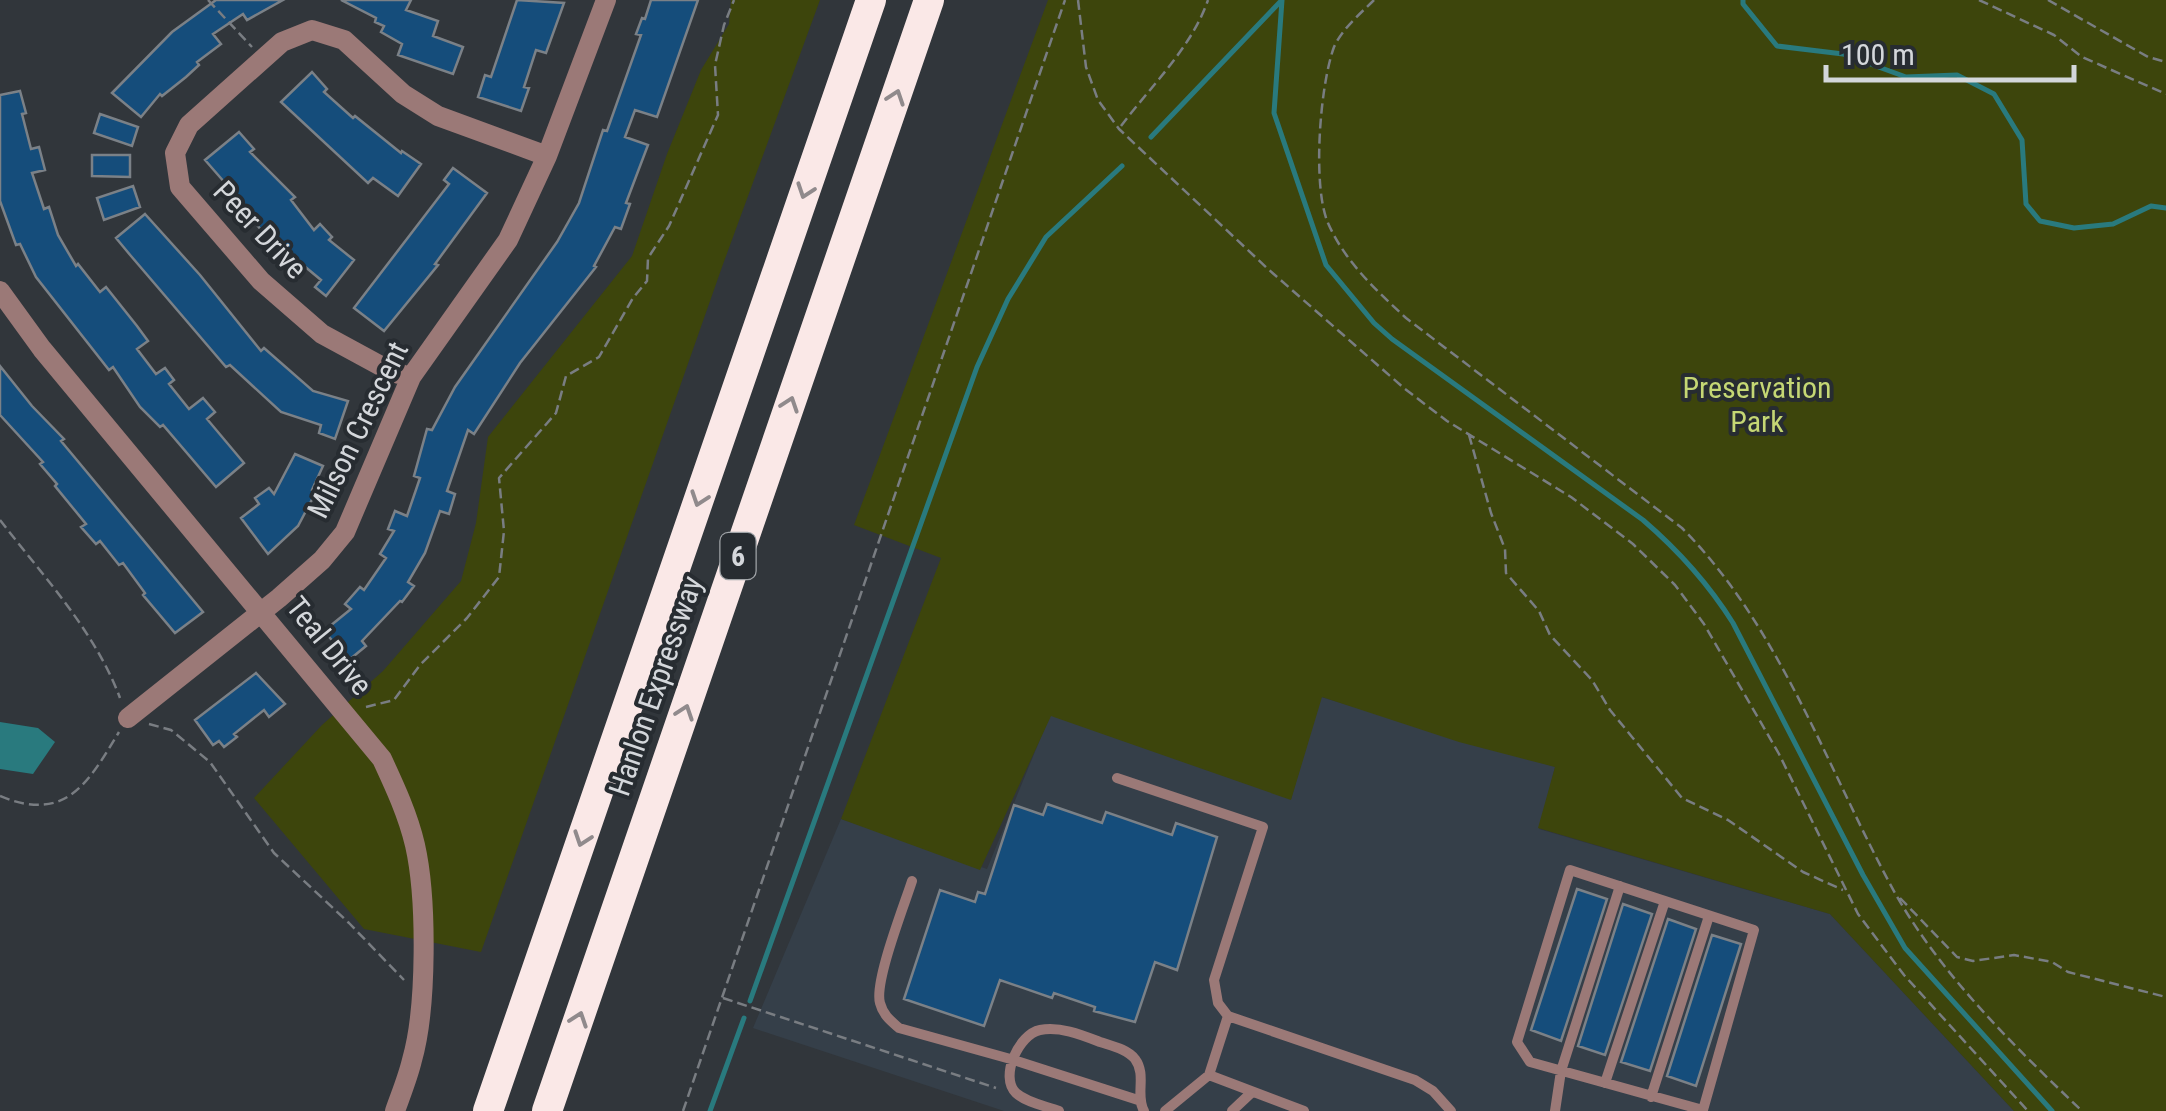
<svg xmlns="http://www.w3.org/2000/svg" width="2166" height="1111" font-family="'Roboto Condensed',sans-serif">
	<rect width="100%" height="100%" fill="#31363b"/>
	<path fill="#353f49" d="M1321 697 1555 767 1539 829 1830 914 2014 1111H1004L753 1028 841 819 987 869 1050 715 1291 799Z"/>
	<path fill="#3d450c" d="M731 0H820L722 267 481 952 364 929 254 798 322 725 383 671 461 581 476 523 488 437 632 256 667 154 701 70 729 24Z
		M1048 0H2166V1111H2014L1830 914 1538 828 1555 767 1459 742 1322 697 1291 800 1051 716 980 870 841 819 941 558 854 525Z"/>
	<path fill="#297a7e" d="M0 722 38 728 55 742 33 774 0 769Z"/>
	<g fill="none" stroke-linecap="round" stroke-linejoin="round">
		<path stroke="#297a7e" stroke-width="5" d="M1282 0 1274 113 1326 265 1374 323 1392 339 1643 520C1679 551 1708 583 1733 623L1863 875 1905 948 2052 1111
			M1743 0V4L1777 46 1843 54 1906 77 1957 75 1994 94 2022 140 2026 204 2040 221 2074 228 2113 224 2151 206 2166 208
			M1151 137 1280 2
			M750 1001 977 367 1008 299 1046 237 1122 166
			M710 1111 744 1018"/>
	</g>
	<path fill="#154d7b" stroke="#7b8187" stroke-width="2.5" d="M216 0H283L247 20 243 14 213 34 221 44 197 62 199 65 186 77 162 96 160 94 141 117 112 93 172 32Z
		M341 0H411L406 10 438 21 433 36 463 47 453 74 398 55 402 44 381 32 384 26 375 22 376 18Z
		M517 0 564 3 546 53 536 50 524 87 529 88 521 111 478 97 485 75 491 77Z
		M651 0H698L657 117 635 110 625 137 648 145 626 203 630 204 621 229 615 227 594 266 596 267 520 363 474 434 468 430 447 491 455 494 449 514 440 511 425 553 408 582 414 586 402 602 400 601 362 641 366 646 349 660 324 631 351 609 345 604 360 587 364 590 386 558 380 554 394 531 388 529 395 511 407 516 420 478 414 476 427 429 432 430 455 387 557 242 579 203 603 130 607 131 641 35 636 34 642 18 645 19Z
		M312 72 327 89 324 92 353 118 355 116 401 153 402 151 421 164 398 196 373 178 368 183 281 102Z
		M20 91 26 113 22 114 31 149 39 147 45 170 32 173 44 209 49 207 58 235 76 266 78 264 100 292 106 287 137 326 148 341 137 349 156 374 165 368 174 380 169 384 189 409 203 398 215 412 207 419 244 463 216 487 163 425 160 427 140 407 113 367 109 370 36 277 20 244 16 245 0 201V95Z
		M100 114 138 127 132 146 94 133Z
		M239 132 254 149 250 152 295 197 291 200 314 230 320 224 332 237 329 240 354 260 326 296 315 287 321 280 303 265 298 270 276 247 250 217 253 215 205 160Z
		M92 155H130V177L92 176Z
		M453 168 487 193 435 264 438 265 384 331 354 308 449 184 444 180Z
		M133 186 140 207 104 220 97 198Z
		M145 214 200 275 261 351 264 348 313 391 348 401 335 439 319 433 321 425 281 412 230 365 226 367 131 256 116 238Z
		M0 366 32 406 64 439 61 441 76 459 203 612 175 633 143 595 145 593 123 563 119 565 100 541 96 544 81 527 86 524 55 486 57 484 40 464 43 462 0 415Z
		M295 454 323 466 312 490 316 492 298 526 268 554 241 518 259 504 255 498 269 488 274 494Z
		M256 673 285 704 269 717 264 710 234 734 237 737 224 747 219 741 213 745 195 720Z
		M1047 804 1102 823 1106 812 1172 835 1176 823 1217 837 1177 970 1155 962 1135 1022 1094 1011 1095 1007 1054 993 1052 998 1000 980 984 1026 904 999 940 890 975 902 978 892 985 894 1014 805 1043 815Z
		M1577 889 1607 899 1561 1041 1531 1030Z
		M1623 904 1652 914 1605 1055 1578 1046Z
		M1668 919 1696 929 1650 1071 1621 1062Z
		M1712 935 1741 944 1696 1086 1667 1076Z"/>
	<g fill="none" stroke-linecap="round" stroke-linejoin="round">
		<path stroke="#797d82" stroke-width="2.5" stroke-dasharray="10 5" stroke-linecap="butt" d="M208 0 252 47
			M1078 0 1086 67 1098 100 1119 129 1268 269 1405 389 1447 421 1571 497 1633 544 1675 585 1704 624 1779 754 1858 914 1904 975 2028 1111
			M1374 0C1360 14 1342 29 1334 47 1320 85 1312 186 1328 223 1345 262 1376 290 1406 318L1682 528C1781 628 1828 771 1895 893 1941 975 2014 1046 2082 1111
			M1979 0 2054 35 2082 57 2166 94
			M2048 0 2148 57 2166 62
			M1121 126C1151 86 1192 47 1208 0
			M1469 435 1491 513 1505 549 1506 573 1539 611 1550 635 1592 680 1610 710 1682 798 1728 820 1803 872 1843 890
			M0 520C43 576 95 631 120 698
			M366 707 394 700 420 665 467 618 499 577 504 531 499 478 556 413 566 376 599 357 633 298 647 281 648 258 669 226 718 115 715 65 724 25 734 0
			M149 724 171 730 210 762 274 853 349 923 404 980
			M0 796C67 824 89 781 119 732
			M1900 898 1957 957 1973 961 2014 955 2052 962 2068 972 2166 997
			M723 998 996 1088
			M683 1111 1065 0"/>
		<path stroke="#9b7977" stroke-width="10" d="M1117 778 1263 827 1214 980 1218 1003 1228 1016 1209 1075
			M1570 870 1754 930 1703 1110 1530 1062 1517 1042Z
			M912 881C904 906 874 982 880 1003 883 1015 891 1021 899 1028L1014 1060 1138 1100
			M1228 1016 1415 1080 1433 1091 1451 1111
			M1605 1083 1665 901
			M1651 1097 1709 916
			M1059 1111C1046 1106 1027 1103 1016 1093 999 1077 1019 1034 1040 1030 1060 1026 1082 1035 1100 1042 1112 1046 1127 1049 1135 1059 1147 1075 1135 1095 1144 1111
			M1165 1111 1209 1075 1304 1111
			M1232 1111 1251 1093
			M1555 1111 1561 1071 1620 886"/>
		<path stroke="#9b7977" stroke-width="20" d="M0 291 42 349 382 759C395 787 408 815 415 845 427 898 427 1008 412 1060 408 1077 401 1094 395 1111
			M411 377 392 372 322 334 261 281 180 187 175 153 189 125 282 42 312 30 344 40 403 94 438 116 547 156
			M128 718 279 598 322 560 345 532 411 377 508 240 547 156 606 0"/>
		<path stroke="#fae8e7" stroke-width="30" d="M488 1111 871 0
			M547 1111 929 0"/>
	</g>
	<defs><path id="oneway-chevron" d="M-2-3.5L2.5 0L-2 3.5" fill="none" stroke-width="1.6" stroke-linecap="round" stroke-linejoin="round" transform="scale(2.5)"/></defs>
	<g stroke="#908a8c">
		<use href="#oneway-chevron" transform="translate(896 97) rotate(-71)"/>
		<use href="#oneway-chevron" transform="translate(805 191) rotate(109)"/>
		<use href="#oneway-chevron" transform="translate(790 404) rotate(-71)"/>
		<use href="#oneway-chevron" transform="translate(699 499) rotate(109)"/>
		<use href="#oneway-chevron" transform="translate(685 712) rotate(-71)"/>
		<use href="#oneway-chevron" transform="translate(582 839) rotate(109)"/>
		<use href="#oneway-chevron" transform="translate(579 1019) rotate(-71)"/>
	</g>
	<g text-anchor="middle" stroke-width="8" stroke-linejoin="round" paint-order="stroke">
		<rect fill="#272c31" stroke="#a0a4a8" stroke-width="2.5" x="720.5" y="533" width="35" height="46" rx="8"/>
		<g font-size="28" font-weight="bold" fill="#d4d7db">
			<text x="738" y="566">6</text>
		</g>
		<g font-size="30" fill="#d4d7db" stroke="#272c31">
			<text transform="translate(260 230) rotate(47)" y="10">Peer Drive</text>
			<text transform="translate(358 430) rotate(-64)" y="10">Milson Crescent</text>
			<text transform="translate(329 646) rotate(51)" y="10">Teal Drive</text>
			<text transform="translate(656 686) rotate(-71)" y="10">Hanlon Expressway</text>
		</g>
		<g font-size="30" fill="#c5d774" stroke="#272c31">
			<text x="1757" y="398">Preservation<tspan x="1757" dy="34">Park</tspan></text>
		</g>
	</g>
	<path d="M1826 65v15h248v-15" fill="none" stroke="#d4d7db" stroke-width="5"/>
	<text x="1841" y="65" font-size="30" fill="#d4d7db" stroke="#272c31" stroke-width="8" paint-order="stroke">100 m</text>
</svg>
